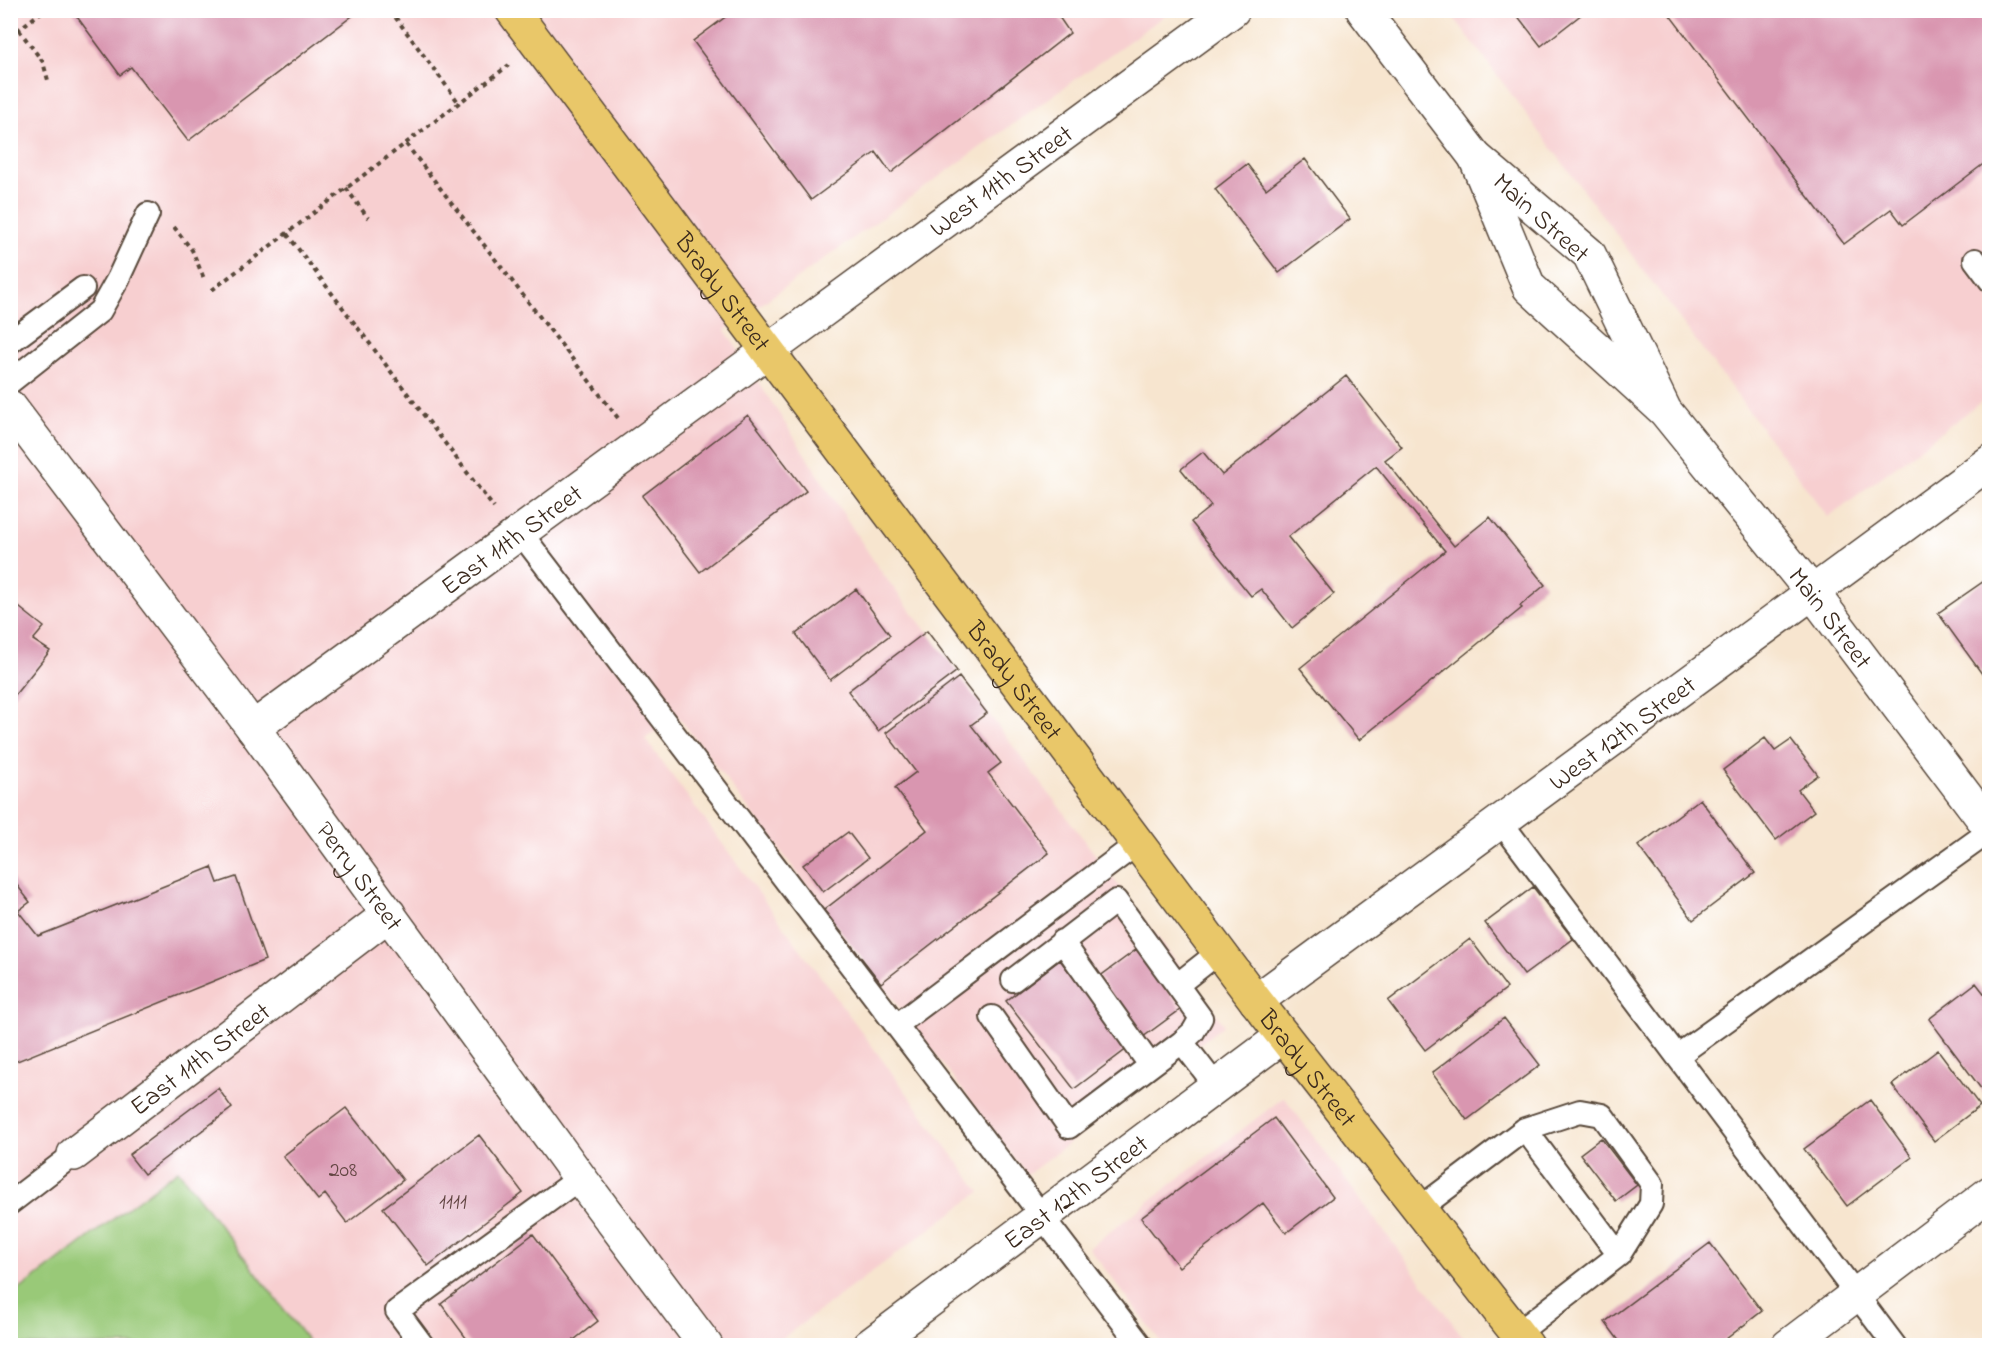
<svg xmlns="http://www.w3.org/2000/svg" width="2000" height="1356" font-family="'Indie Flower',sans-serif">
	<rect width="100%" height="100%" fill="#fff"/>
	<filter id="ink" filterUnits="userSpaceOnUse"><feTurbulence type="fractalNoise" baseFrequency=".0167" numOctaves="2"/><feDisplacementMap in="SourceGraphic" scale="12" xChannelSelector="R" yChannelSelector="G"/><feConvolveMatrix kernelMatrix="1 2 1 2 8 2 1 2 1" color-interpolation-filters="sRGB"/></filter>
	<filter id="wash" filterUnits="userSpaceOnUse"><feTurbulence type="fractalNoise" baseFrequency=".008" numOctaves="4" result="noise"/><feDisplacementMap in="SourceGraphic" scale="24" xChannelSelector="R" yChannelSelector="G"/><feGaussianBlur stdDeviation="1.35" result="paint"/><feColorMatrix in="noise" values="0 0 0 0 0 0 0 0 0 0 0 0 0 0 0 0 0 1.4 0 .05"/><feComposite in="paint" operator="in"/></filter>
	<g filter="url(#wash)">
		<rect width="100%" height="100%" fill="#f7e5cf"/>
		<path fill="#f7cfd0" d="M10 11H1171L725 330 877 566 1224 1025 1027 1175 677 715 645 739 980 1192 773 1345H11Z
			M1449 11H1989V396L1828 517Z
			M1284 1097 1469 1345H1163L1089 1248Z"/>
		<path fill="#99c978" stroke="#6a7a4b" stroke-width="1.5" d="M178 1170 311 1345H16L11 1338V1296Z"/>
		<g id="blocks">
			<path fill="#d996b0" d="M72 10H360L188 141 131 67 120 75Z
				M735 10H1067L1059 17 1070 33 891 173 876 152 811 200 693 41Z
				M1513 10H1587L1541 46Z
				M1674 10H1990V159L1903 225 1891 209 1844 244 1669 14Z
				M1305 159 1350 219 1279 273 1215 189 1247 164 1266 189Z
				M1346 376 1402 447 1385 460 1454 546 1490 517 1545 585 1520 606 1522 608 1359 740 1300 668 1445 551 1376 466 1288 537 1334 594 1292 628 1261 589 1251 596 1191 522 1211 506 1181 469 1203 452 1222 475Z
				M748 415 806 491 700 572 642 496Z
				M1990 577V685L1938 613Z
				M856 589 890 635 830 680 796 634Z
				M10 600 44 627 33 640 50 651 10 701Z
				M927 631 957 671 878 731 848 691Z
				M959 677 987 713 971 725 1001 763 988 773 1049 853 881 983 824 910 927 830 895 788 916 772 886 733Z
				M1765 738 1775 751 1791 740 1818 775 1798 790 1814 811 1776 840 1723 770Z
				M1700 799 1755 873 1693 920 1638 846Z
				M848 832 868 858 823 892 803 865Z
				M212 867 218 883 236 877 265 960 10 1064V876L30 902 18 911 38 936Z
				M1533 887 1573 939 1524 975 1485 923Z
				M1470 939 1507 988 1425 1050 1388 1001Z
				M1137 949 1181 1009 1143 1037 1099 977Z
				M1060 960 1128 1048 1074 1089 1006 1001Z
				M1976 983 1990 1001 1988 1098 1929 1019Z
				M1504 1018 1540 1065 1467 1120 1432 1073Z
				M1938 1050 1980 1106 1934 1141 1892 1085Z
				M218 1088 232 1108 144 1174 129 1155Z
				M1870 1100 1912 1157 1847 1206 1804 1149Z
				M346 1108 403 1180 347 1223 325 1194 318 1200 283 1156Z
				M1274 1118 1333 1197 1286 1233 1263 1203 1179 1267 1141 1218Z
				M479 1135 523 1193 428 1266 383 1208Z
				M1601 1138 1637 1185 1616 1201 1580 1154Z
				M533 1234 598 1321 566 1346H472L441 1304Z
				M1710 1243 1762 1311 1717 1346H1623L1605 1322Z"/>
		</g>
	</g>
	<g filter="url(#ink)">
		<use href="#blocks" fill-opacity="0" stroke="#574639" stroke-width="1.5"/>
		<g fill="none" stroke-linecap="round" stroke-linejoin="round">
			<defs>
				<path id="service" d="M1975 260 1990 280
					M10 342 83 288
					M10 382 100 311 118 279 148 214
					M520 532 1141 1346
					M1501 822 1895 1346
					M1062 941 1150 1065
					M1013 980 1116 901 1201 1018 1193 1032 1182 1042 1216 1086
					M1177 985 1219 952
					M992 1017 1069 1127 1182 1042
					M897 1025 1138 843
					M1677 1056 1990 831
					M1525 1129 1580 1111 1602 1115 1652 1184 1651 1204 1619 1255
					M10 1203 74 1154
					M1419 1209 1525 1129 1619 1255 1518 1333
					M423 1346 397 1311 580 1178"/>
				<g id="pedestrian">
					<path id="s1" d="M74 1154 389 914"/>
				</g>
				<g id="minor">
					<path id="s2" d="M10 407 253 728 580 1178 706 1346"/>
					<path id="s3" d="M253 728 1233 10"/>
					<path id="s4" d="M1256 1001 1990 462"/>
					<path id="s5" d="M869 1346 1283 1036"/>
					<path d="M1788 1346 1990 1193"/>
				</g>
				<g id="tertiary">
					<path d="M1363 10 1475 157"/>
					<path id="s6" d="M1665 411 1589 254 1475 157 1529 287 1665 411 1812 592 1990 828"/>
				</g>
				<g id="trunk">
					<path id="s7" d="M512 10 1256 1001 1527 1346"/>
				</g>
			</defs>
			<use href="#service" stroke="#574639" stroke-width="26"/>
			<use href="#pedestrian" stroke="#574639" stroke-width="36"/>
			<use href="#minor" stroke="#574639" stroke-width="36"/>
			<use href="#tertiary" stroke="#574639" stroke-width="36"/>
			<use href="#trunk" stroke="#574639" stroke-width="36"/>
			<path stroke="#574639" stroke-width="4" stroke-dasharray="4.5 4.5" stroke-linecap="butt" d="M390 10 459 103
				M19 30 43 62 49 84
				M10 36 44 10
				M406 144 618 418
				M346 188 368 218
				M174 227 192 250 205 281
				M287 234 494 508
				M212 290 509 65"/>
			<use href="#service" stroke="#fff" stroke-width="22"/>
			<use href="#pedestrian" stroke="#fff" stroke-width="33"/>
			<use href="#minor" stroke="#fff" stroke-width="33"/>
			<use href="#tertiary" stroke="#fff" stroke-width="33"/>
			<use href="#trunk" stroke="#e9c769" stroke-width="33"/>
		</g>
	</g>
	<g text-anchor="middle" stroke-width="4.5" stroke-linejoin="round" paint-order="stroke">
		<g font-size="22" fill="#624542">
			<text x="343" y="1176">208</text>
			<text x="453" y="1208">1111</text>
		</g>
		<g font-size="26" fill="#3b2a1e" stroke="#fff">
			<text dy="9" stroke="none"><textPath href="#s3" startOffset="927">West 11th Street</textPath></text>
			<text transform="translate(1542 217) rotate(42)" y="9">Main Street</text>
			<text dy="9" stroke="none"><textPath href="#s7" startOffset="352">Brady Street</textPath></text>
			<text dy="9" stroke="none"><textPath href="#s3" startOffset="320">East 11th Street</textPath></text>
			<text dy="9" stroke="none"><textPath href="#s6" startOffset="914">Main Street</textPath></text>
			<text dy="9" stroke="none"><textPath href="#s7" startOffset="838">Brady Street</textPath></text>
			<text dy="9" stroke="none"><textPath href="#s4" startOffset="454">West 12th Street</textPath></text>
			<text dy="9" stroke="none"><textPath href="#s2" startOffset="585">Perry Street</textPath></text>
			<text dy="9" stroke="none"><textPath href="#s1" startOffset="158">East 11th Street</textPath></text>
			<text dy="9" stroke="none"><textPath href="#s7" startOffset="1324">Brady Street</textPath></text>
			<text dy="9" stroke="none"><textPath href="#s5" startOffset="258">East 12th Street</textPath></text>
		</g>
	</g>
	<rect width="2000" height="1356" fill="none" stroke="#fff" stroke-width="36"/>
</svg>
